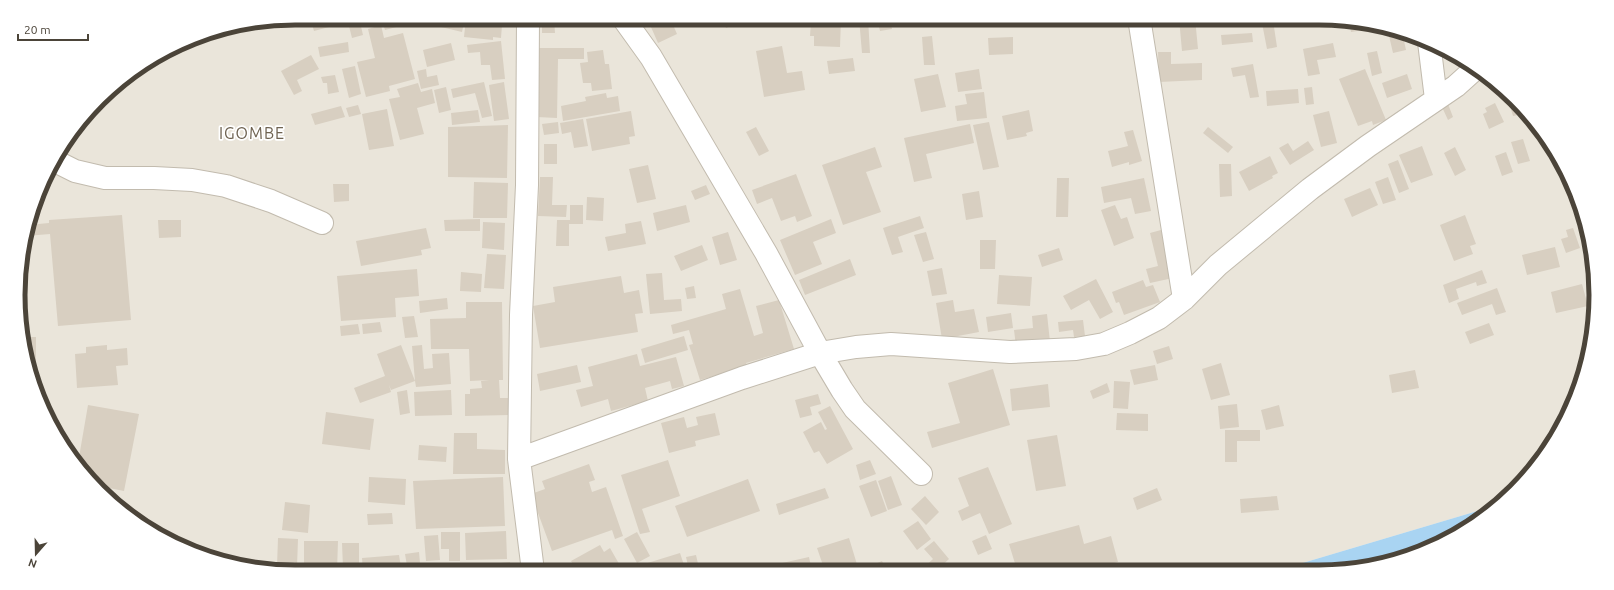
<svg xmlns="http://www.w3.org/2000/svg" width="1614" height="590" font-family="Ubuntu,sans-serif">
	<rect width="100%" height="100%" fill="#f6f3ec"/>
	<path fill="#eae5da" d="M295 18H1319L1391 28 1442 47 1488 75 1527 113 1559 157 1581 206 1594 259 1595 313 1586 367 1549 449 1501 504 1279 570 295 572 223 562 173 544 127 515 65 449 39 401 23 349 20 259 33 206 55 157 113 87 157 55 206 33Z"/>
	<path fill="#a9d4f2" d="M1501 504 1441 544 1355 570H1279Z"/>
	<path fill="#d8cfc1" d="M310 18H331V20L327 21 329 27 314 31Z
		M347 18H359L363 35 352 38Z
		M381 18H402L404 25 385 30Z
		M443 18H465L462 32 441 27Z
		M466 18H496V24L502 25 501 38 493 37V40L464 37Z
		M542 18H554L555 33H542Z
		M647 18H670L677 34 658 43Z
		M722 18H739L741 22 726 28Z
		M813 18 841 19 840 47 814 46V36H810L811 21H813Z
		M859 18H868L870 53H862Z
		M877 18H912V21L891 25 892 29 880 31Z
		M1090 18H1121L1119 26 1090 20Z
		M1179 18H1195L1198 49 1182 51Z
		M1261 18H1289L1291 24 1274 27 1277 47 1267 49Z
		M1349 22 1383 26V27L1351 32Z
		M381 25 384 38 403 33 415 79 389 86 390 91 366 97 357 62 375 58 368 29Z
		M1387 27 1402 32 1406 50 1393 53Z
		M1252 33 1253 42 1222 45 1221 35Z
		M932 36 935 65H924L922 37Z
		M1013 37V54L989 55 988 38Z
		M501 41 505 79 492 80 490 65H481L480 52 468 53 467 45Z
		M348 42 349 52 320 57 318 47Z
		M451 43 455 60 427 67 423 50Z
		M1333 43 1336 57 1317 60 1320 74 1308 76 1303 49Z
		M782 46 787 73 802 71 805 90 764 97 756 51Z
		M537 48H584V59H558L557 118 537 117Z
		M603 50 605 64H609L612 89 592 91 591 83H583L580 63 588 62 587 52Z
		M1377 51 1382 73 1372 76 1367 53Z
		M1158 52H1171V64L1202 63V80L1159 82Z
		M311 55 319 69 297 80 302 91 294 95 281 71Z
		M853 58 855 71 829 74 827 61Z
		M1253 64 1259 97 1250 98 1245 75 1233 77 1231 68Z
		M355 66 361 94 349 98 342 69Z
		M426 69 427 77 437 75 439 85 421 89 417 71Z
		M979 69 982 89 958 92 955 73Z
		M1365 69 1386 120 1373 125 1372 121 1358 126 1339 79Z
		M938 74 946 107 921 112 914 79Z
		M1407 74 1412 89 1387 98 1382 83Z
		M335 75 339 92 328 94 327 83H323L321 77Z
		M484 82 492 116 482 118 475 93 453 98 451 89Z
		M504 82 509 119 494 121 489 85Z
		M418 83 421 92 432 89 435 103 417 108 424 134 400 140 389 99 400 97 397 89Z
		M446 87 451 110 439 113 434 90Z
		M1312 87 1314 104 1306 105 1304 88Z
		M1298 89 1299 103 1267 106 1266 91Z
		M984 92 987 118 957 121 955 106 967 104 965 94Z
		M606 93 607 98 618 96 620 111 563 121 561 106 586 101 585 97Z
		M1515 101 1527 113H1528L1513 116 1509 103Z
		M1495 103 1504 122 1489 129 1483 114 1487 112 1485 108Z
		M1448 104 1453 117 1448 120 1442 107Z
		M358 105 361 114 349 117 346 108Z
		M341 106 345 117 315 125 311 114Z
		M387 109 394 146 369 150 362 114Z
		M478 110 480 122 452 125 451 113Z
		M1029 110 1033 131 1026 133 1027 136 1007 140 1002 116Z
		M631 111 635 136 629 137 630 144 592 151 586 119Z
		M1329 111 1337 143 1321 147 1313 115Z
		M583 119 588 146 574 148 571 132 562 134 560 123Z
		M558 122 559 133 544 135 542 124Z
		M989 122 999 167 983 170 973 125Z
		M970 124 974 143 926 154 932 178 914 182 904 138Z
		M508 125 507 178 448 177V127Z
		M756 127 769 151 759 156 746 132Z
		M1208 127 1233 147 1228 153 1203 133Z
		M1133 130 1142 161 1129 165V162L1112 167 1108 151 1128 146 1124 132Z
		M1523 139 1530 161 1518 164 1511 142Z
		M1308 141 1314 150 1290 165 1279 148 1288 143 1293 151Z
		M544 144H557V164H544Z
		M1422 146 1433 175 1411 183 1399 155Z
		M875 147 882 167 866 172 881 212 843 225 822 165Z
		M1455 147 1466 170 1455 176 1444 153Z
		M1506 152 1513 172 1502 176 1495 156Z
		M1270 156 1278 173 1272 176 1273 178 1249 191 1239 172Z
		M1398 160 1409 189 1399 193 1388 164Z
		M1219 164H1231L1232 196 1220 197Z
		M648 165 656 199 637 203 629 169Z
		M796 174 812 216 797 222 795 216 781 221 772 198 757 204 752 190Z
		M540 177H553L552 205H567L566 217 538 216Z
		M1388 177 1396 200 1383 204 1375 182Z
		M1057 178H1069L1068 217H1056Z
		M1144 178 1151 211 1135 214 1131 198 1104 203 1101 187Z
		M474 182 508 183 507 218H473Z
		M333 184H349V201L334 202Z
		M706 185 710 194 695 200 691 191Z
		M1370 188 1378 205 1352 217 1344 199Z
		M979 191 983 217 966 220 962 194Z
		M587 197 604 198 603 221 586 220Z
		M34 204 36 219 29 220 33 206Z
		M570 205H583V224H569V246H556L557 220H570Z
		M686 205 690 222 657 231 653 213Z
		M1115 205 1121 219 1127 217 1134 238 1114 246 1101 210Z
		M122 215 131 320 58 326 50 234 26 236 28 225 49 223V220Z
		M1465 215 1476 244 1470 246 1473 254 1454 261 1440 225Z
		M920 216 924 228 898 237 903 252 892 255 883 228Z
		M480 219V231H445L444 220Z
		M831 219 836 233 813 242 822 264 795 275 780 240Z
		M158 220H181V237L159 238Z
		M641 221 646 244 608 251 605 237 626 233 625 224Z
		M483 222 505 223 504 250 482 248Z
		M426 228 431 248 421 250 422 255 361 266 356 241Z
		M1573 228 1580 248 1566 253 1561 239 1568 237 1566 230Z
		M1161 230 1173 278 1150 283 1146 269 1158 266 1150 233Z
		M728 232 737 260 720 265 712 237Z
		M926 232 934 259 923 262 914 235Z
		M980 240H996L995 269H980Z
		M702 245 708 260 681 271 674 256Z
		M1555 247 1560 267 1527 275 1522 255Z
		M1059 248 1063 260 1042 267 1038 255Z
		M487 254 506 255 504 289 484 288Z
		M850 259 856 275 805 295 799 280Z
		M942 268 947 294 932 296 927 271Z
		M417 269 419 296 395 298 396 317 341 321 337 276Z
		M1482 270 1487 283 1477 286 1476 282 1456 289 1459 299 1449 303 1443 285Z
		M461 272 482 274 481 292 460 291Z
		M662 273 664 300 681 299 682 311 650 314 646 274Z
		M999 275 1032 277 1030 306 997 304Z
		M621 276 624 293 639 290 643 313 635 314 638 332 540 348 533 306 555 302 553 287Z
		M1096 279 1113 312 1100 319 1089 300 1071 310 1063 296Z
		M1143 280 1146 287 1153 285 1160 302 1124 315 1119 302 1116 303 1112 292Z
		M1582 284 1588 306 1556 313 1551 292Z
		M694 286 696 298 687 299 685 288Z
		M1497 288 1506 312 1496 315 1492 304 1462 315 1457 303Z
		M740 289 754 336 763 333 756 306 779 300 794 349 746 363 748 371 719 380 717 375 700 380 689 345 693 344 689 330 673 334 671 325 726 309 722 294Z
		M447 298 448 309 420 313 419 301Z
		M953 300 955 312 974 309 979 332 942 339 936 303Z
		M466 302H502L503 380H499L500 398H509V415L465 416V394H470V389L482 388 481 381 489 380 470 381 469 349H431L430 319 466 318Z
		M1011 313 1013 328 988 332 986 317Z
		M1047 314 1050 342 1016 346 1014 330 1033 328 1032 316Z
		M414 316 418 337 405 338 402 317Z
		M1083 320 1085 336 1074 337 1073 330 1059 332 1058 322Z
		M380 322 382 332 363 334 362 324Z
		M1489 323 1494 335 1470 344 1465 332Z
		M358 324 360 334 341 336 340 326Z
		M684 336 688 350 645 363 641 349Z
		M23 337H36V367H29L23 349Z
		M107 345V350L127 348 128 365 116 366 118 385 77 388 75 354 86 353V347Z
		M401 345 415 381 412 346 422 345 424 369 433 368 432 354 449 353 451 384 416 387 415 381 391 390 389 385 391 392 360 403 354 388 385 376 377 354Z
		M1169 346 1173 359 1157 364 1153 351Z
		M637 354 640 366 676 357 684 386 672 389 670 381 645 388 648 401 611 411 608 399 581 407 576 390 593 386 588 367Z
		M1221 363 1230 395 1211 400 1202 369Z
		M577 365 581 382 540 391 537 374Z
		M1155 365 1158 380 1134 385 1130 370Z
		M993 369 1010 425 932 448 927 432 960 423 948 383Z
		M1415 370 1419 388 1392 393 1389 375Z
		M1114 381 1130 382 1128 409 1113 408Z
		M1107 383 1110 392 1093 399 1090 391Z
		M1048 384 1050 407 1012 411 1010 389Z
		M407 390 410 413 400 415 397 392Z
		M451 390 452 415 415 416 414 392Z
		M818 394 821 404 810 407 812 415 800 418 795 400Z
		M1237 404 1239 427 1220 429 1218 406Z
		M88 405 139 414 124 491 99 486 78 463Z
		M1279 405 1284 426 1266 430 1261 410Z
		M830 406 853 449 827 464 819 451 814 453 803 432 821 422 825 430 827 429 818 412Z
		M326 412 374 419 370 450 322 444Z
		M715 413 720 435 695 441 696 446 669 453 661 423 684 417 687 428 698 425 696 417Z
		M1117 413 1148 414V431L1116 430Z
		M1225 430H1260V441H1237V462H1225Z
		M454 433H477V449L505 450V474H453Z
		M1057 435 1066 486 1036 491 1027 440Z
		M419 445 447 447 446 462 418 460Z
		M668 460 680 496 642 509 650 532 640 534 621 475Z
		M870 460 876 474 860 480 856 465Z
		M589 464 595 480 589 482 592 492 606 487 623 536 615 539 612 530 552 551 531 494 545 489 542 481Z
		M988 467 1012 524 989 534 980 513 962 521 958 511 969 506 958 478Z
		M891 476 902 505 888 510 878 481Z
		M369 477 406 479 405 505 368 502Z
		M503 477 505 526 416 529 413 481Z
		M748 479 760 511 687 537 675 506Z
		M876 480 887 511 871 517 859 486Z
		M825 488 829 498 779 515 776 504Z
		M1157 488 1162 500 1137 510 1133 498Z
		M925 496 939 512 926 525 911 509Z
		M1277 496 1279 510 1241 513 1240 499Z
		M285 502 310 505 308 533 282 530Z
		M392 513 393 524 368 525 367 514Z
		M918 521 931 539 917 550 903 531Z
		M1079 525 1084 544 1111 536 1118 562 1091 570H1054L1053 565 1034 570H1017L1009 544Z
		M506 531 507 559 466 560 465 533Z
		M441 532H460V561H449V549H441Z
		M637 532 650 556 637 563 624 539Z
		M438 535 440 560 426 561 424 536Z
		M986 535 992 549 978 555 972 541Z
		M278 538 298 539 297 567 277 566Z
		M849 538 859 571H825L817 548Z
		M304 541H338L337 571 304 570Z
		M934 541 949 559 936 571H920L933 559 924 549Z
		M342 543H359V569L343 568Z
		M600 545 604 552 610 548 622 569 618 571H577L571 561Z
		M419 552 420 563 407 566 405 554Z
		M680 553 684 565 668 571H643L641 565Z
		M399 555 401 567H395V572H363L362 558Z
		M696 555 699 568 689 570 686 557Z
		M809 557 812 571H751V570Z
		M882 561 887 571H870L868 567Z
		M510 562 511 572H491L490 564Z
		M721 565 722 571H705L704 568Z
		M454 569V572H402V570Z"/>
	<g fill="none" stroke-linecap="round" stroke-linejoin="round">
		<defs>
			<path id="street" d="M528 18 527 185 521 315 519 459 533 571
				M623 18 651 57 766 253 820 353 842 390 855 409 921 474
				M1139 18 1184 299
				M1429 42 1436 99
				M53 160 75 171 105 178H154L192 180 226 186 271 201 322 223
				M519 459 742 378 820 353 856 347 891 344 1010 352 1076 349 1104 344 1130 333 1159 318 1184 299 1218 265 1310 189 1368 146 1456 86 1476 68"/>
		</defs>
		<use href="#street" stroke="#c2bbae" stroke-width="24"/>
		<use href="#street" stroke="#fff" stroke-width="22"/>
	</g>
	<g text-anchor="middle" stroke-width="3.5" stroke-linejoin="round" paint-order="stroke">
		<g font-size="16" letter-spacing="1" fill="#6e6250" stroke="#fff">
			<text x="252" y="139">IGOMBE</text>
		</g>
	</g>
	<path d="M0 0H1614V590H0ZM295 25H1319A270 270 0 0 1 1589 295V295A270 270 0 0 1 1319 565H295A270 270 0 0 1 25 295V295A270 270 0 0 1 295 25Z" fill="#fff" fill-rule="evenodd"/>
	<path fill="none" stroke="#4b4439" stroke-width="5" d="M295 25H1319A270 270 0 0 1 1589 295V295A270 270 0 0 1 1319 565H295A270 270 0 0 1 25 295V295A270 270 0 0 1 295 25Z"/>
	<g transform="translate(36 554) rotate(200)" stroke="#ffffff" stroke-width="3" paint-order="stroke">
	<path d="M0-3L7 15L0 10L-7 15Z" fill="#4b4439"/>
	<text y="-6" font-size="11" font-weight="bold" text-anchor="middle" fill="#4b4439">N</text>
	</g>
	<path d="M18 34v6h70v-6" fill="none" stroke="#4b4439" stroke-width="2"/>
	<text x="24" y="34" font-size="12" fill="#4b4439" stroke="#ffffff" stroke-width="3" paint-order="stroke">20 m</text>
</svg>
